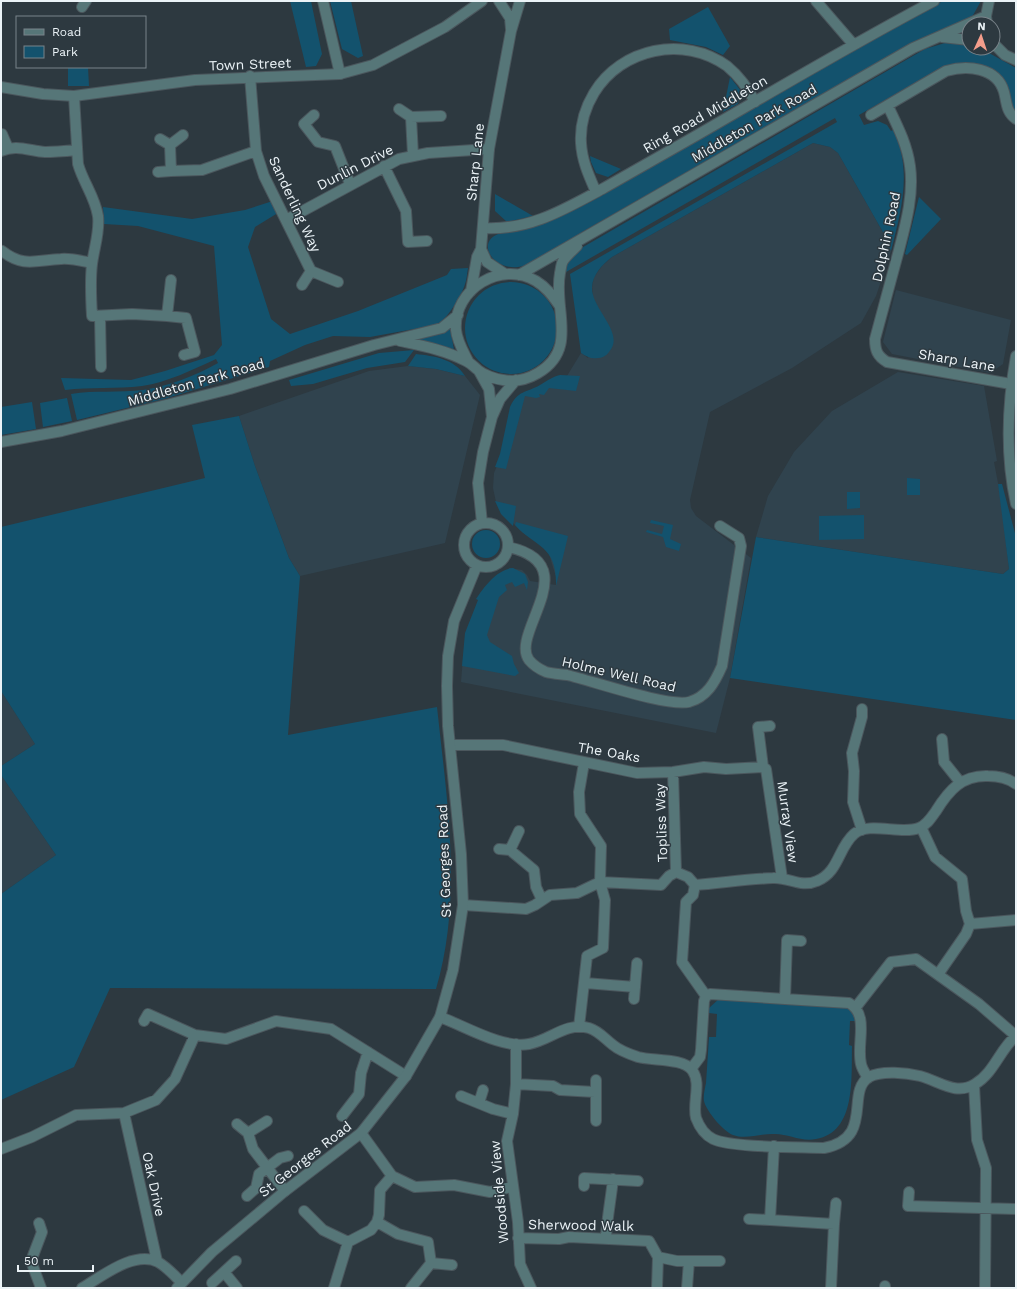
<svg xmlns="http://www.w3.org/2000/svg" width="1017" height="1289" font-family="'Work Sans',sans-serif">
	<rect width="100%" height="100%" fill="#2d3940"/>
	<path fill="#30434e" d="M813 143 830 147 838 153 884 234 891 251 876 296 861 323 792 368 710 412 690 500 691 508 696 516 751 558 730 678 716 733 461 682 463 658 509 568 522 570 527 575 530 581 556 585V577L549 554 541 545 522 532 502 512 496 502 493 488 494 473 503 452 522 394 567 376 581 353 588 358 597 306 593 297 592 287 594 277 602 266 612 257Z
		M896 290 1011 320 1003 364 990 373 892 354 883 342Z
		M408 366 436 369 465 376 480 395 445 543 300 576 289 558 255 466 239 416 369 371Z
		M898 372 984 386 997 461 994 462 1001 499 1009 569 1003 574 756 537 768 496 794 452 832 411Z
		M1 691 35 744 1 766Z
		M1 775 56 855 1 894Z"/>
	<path fill="#13526d" d="M290 1H311L322 54 316 66 306 67Z
		M330 1H351L363 56 358 58 342 49Z
		M943 1H981L972 17 953 28 917 40 582 232C563 245 542 263 518 267 493 270 476 243 498 234 504 231 513 233 520 231 570 218 623 183 668 157 760 105 850 50 943 1Z
		M708 7 730 46 723 55 706 47 670 40 669 29Z
		M945 43 969 44V48H980L1016 68V113L982 66C966 62 954 63 939 69L859 115 864 125 878 121 887 125 891 131 893 130C913 169 901 211 891 251L884 234 838 153 830 147 813 143 612 257C602 265 593 274 592 287 591 309 626 333 609 352 606 356 602 358 598 358 591 359 587 357 581 353L570 274 837 122 835 118 566 272 564 271 565 266 578 250 925 49Z
		M68 67H88L89 86H68Z
		M730 77 741 91 738 104 723 112Z
		M590 156 621 169 608 177 596 173 591 162Z
		M495 194 533 216 507 222 495 211Z
		M919 197 941 219 907 255 905 254Z
		M276 200 281 211 255 227 248 247 271 319 290 334 358 311 447 275 451 269 468 268C467 273 467 279 465 284 462 295 447 320 436 325L370 337 333 336 305 345 270 361 269 367 164 399 77 420 71 394C95 390 119 393 143 390 168 386 195 376 218 363L216 359C192 370 168 382 142 386 117 389 90 387 65 390L61 378 131 380 165 371 214 355 222 345 214 246 138 226 104 224 103 207 192 219 245 210Z
		M465 328a46 46 0 1 1 92 0a46 46 0 1 1-92 0Z
		M450 327 454 350 437 344 415 342V338Z
		M414 350 405 362 367 368 313 384 291 386 289 380 379 353Z
		M416 354C434 356 455 359 465 376L436 369 408 366Z
		M560 375 580 376 576 391 549 388 544 395 539 394 540 397 536 398 525 396 506 469 495 467 500 454 510 407C518 390 526 393 540 385 547 381 552 377 560 375Z
		M67 398 72 421 43 427 40 403Z
		M32 402 36 429 1 435V407Z
		M239 416 255 466 289 558 300 576 288 735 437 707C447 801 463 897 436 989L110 988 74 1067 1 1100V894L56 855 1 775V766L35 744 1 691V527L205 478 192 425Z
		M907 478 920 479V495H907Z
		M998 484H1002L1016 537V720L730 678 756 537 1003 574 1009 569Z
		M847 492H860V508L847 509Z
		M495 501 516 506 513 526 501 514Z
		M864 515V539L819 540V516Z
		M651 520 673 525 670 539 681 544 679 551 666 547 663 537 646 532 647 530 662 534 664 526 650 523Z
		M516 522 568 536 556 586C557 545 536 548 515 525Z
		M472 544a14 14 0 1 1 28 0a14 14 0 1 1-28 0Z
		M513 568 525 574 528 582 527 590 524 583 515 587 512 582 505 585 507 590 499 597 487 635 490 642 512 656 514 664 519 673 515 676 462 666 465 633 478 600 476 599C484 587 497 569 513 568Z
		M720 998 847 1007 858 1017 857 1021H850L849 1045 852 1046C851 1076 857 1132 816 1139 801 1142 789 1134 775 1134 762 1133 746 1140 733 1135 724 1132 706 1111 704 1101 703 1096 705 1088 706 1083 707 1068 708 1053 709 1037H716L717 1014 709 1013V1008Z"/>
	<g fill="none" stroke-linecap="round" stroke-linejoin="round">
		<defs>
			<path id="minor" d="M323 1 340 74
				M816 1 853 44
				M82 7 86 1
				M250 76 256 151 264 176 311 271 338 282
				M74 96 78 164C83 182 95 197 98 216 100 232 94 248 92 264 90 281 91 299 92 316L132 314 167 316 171 280
				M888 106C897 125 907 144 910 166 914 194 906 223 899 250 891 280 883 310 875 339 875 350 877 356 887 362L1011 384
				M399 109 411 117
				M314 115 304 124 318 142 335 146 350 184
				M871 115 946 71C967 65 997 67 1004 92 1007 103 1006 112 1016 119
				M2 134 8 148
				M183 135 170 145 171 171 202 170 256 151
				M160 139 170 145
				M1 151C16 144 30 151 45 152 55 152 66 151 77 150
				M413 155 411 117 441 116
				M384 166 406 211 408 242 427 241
				M158 172 171 171
				M596 192C589 176 582 161 581 143 580 126 585 108 594 93 621 48 684 35 727 66 739 76 748 88 755 102
				M286 220 399 159 428 153 489 149
				M483 228C529 231 565 209 604 188 636 170 667 152 699 134 777 89 854 43 934 1
				M1 252 2 251C24 268 36 260 61 259 71 258 82 261 92 263
				M302 285 311 271
				M100 316 101 367
				M167 316 186 318 195 352 184 355
				M508 547C588 564 509 633 529 660 534 666 539 669 546 672 553 674 560 674 567 675 593 681 667 707 689 702 707 697 715 682 722 666L741 546 739 538 720 526
				M862 709V717L852 753 854 771 853 802 862 830
				M942 739 944 762 960 782
				M450 745H503L637 773 673 772 704 767 726 769 763 767 766 769 782 878
				M763 767 758 727 770 726
				M673 772 676 872
				M921 827 935 857 962 879 966 911 970 924 1016 920
				M499 849 510 850 534 870 536 887 542 900
				M510 850 519 831
				M463 905 526 909 535 905 550 895 577 893 600 882 661 885 669 876 676 872 688 877 695 885
				M801 941 787 940 785 999 849 1003C870 1015 856 1043 861 1064 862 1069 865 1073 868 1078
				M939 973 966 934 970 924
				M585 983 635 987 637 963
				M706 996 710 994 785 999
				M634 999 635 987
				M856 1007 891 962 916 959 979 1004 1016 1036
				M440 1017C465 1026 502 1049 529 1044 551 1040 565 1022 589 1028 599 1031 605 1039 613 1045 620 1051 629 1054 638 1057 653 1061 683 1058 692 1070 702 1083 692 1103 696 1118 699 1126 705 1135 713 1139 732 1148 800 1147 824 1148 875 1138 845 1092 869 1077 882 1070 907 1073 920 1076 939 1081 956 1096 975 1084 994 1073 1000 1049 1016 1036
				M144 1021 148 1014 195 1035
				M579 1027 587 956 603 948 605 900 600 882 601 846 580 814 579 792 584 763
				M516 1044V1084L513 1114 507 1141 518 1222 520 1264 531 1288
				M691 1069 700 1057 701 1050 704 1001 706 996 682 962 686 902 693 895 695 885C721 883 747 879 773 878 789 877 801 888 817 881 839 872 838 848 854 834 869 821 900 835 919 828 927 825 931 818 936 811 949 790 962 775 988 776 998 776 1008 778 1016 784
				M596 1080V1121
				M516 1084 553 1086 560 1090 595 1092
				M974 1085 977 1140 986 1168 985 1288
				M461 1096 493 1109 513 1114
				M479 1103 483 1090
				M124 1113 157 1261
				M342 1116 359 1094 361 1073 368 1052
				M237 1124 248 1133 253 1149 285 1191
				M248 1133 267 1121
				M361 1133 392 1176 415 1187 454 1185 490 1192 512 1187
				M1 1149 32 1137 76 1115 124 1113 156 1100 175 1079 195 1035 226 1039 276 1021 331 1029 406 1076
				M584 1186V1178L638 1181
				M909 1192 908 1206 1016 1209
				M247 1196 256 1188 259 1174 280 1158 288 1156
				M304 1211 323 1230 348 1242
				M749 1219 770 1220 774 1146
				M770 1220 834 1224 831 1288
				M377 1222 398 1234 428 1242 431 1263 411 1288
				M39 1223 42 1232 31 1261 41 1288
				M834 1224 836 1203
				M518 1238 559 1239 569 1237 649 1241 658 1257 657 1288
				M606 1238C607 1218 611 1199 613 1179
				M658 1257 677 1261H720
				M431 1263 452 1265
				M224 1272 237 1288
				M212 1283 236 1261
				M82 1288C101 1277 134 1250 158 1262 167 1267 174 1275 181 1282
				M334 1288 348 1242 371 1230 377 1222 379 1215 380 1190 392 1176
				M687 1288 689 1261
				M885 1288V1286"/>
			<path id="tertiary" d="M499 1 510 18 511 29
				M987 24 986 16 989 1
				M942 37 969 40
				M993 43 1005 55 1016 60
				M1 87 43 94 74 96 195 80 340 74 373 65 445 27 482 1
				M481 249 487 262 505 274
				M519 275 913 48 986 16
				M471 291 477 257 481 249 489 149 511 31 520 1
				M400 341C423 346 445 350 466 361 471 363 474 367 478 370 484 375 495 379 503 380 515 382 528 379 538 373 579 349 553 309 560 273 561 269 561 264 563 261 566 256 573 250 577 246
				M1016 356C1007 406 1005 454 1016 504
				M468 361C463 351 457 341 456 330 453 289 501 260 536 281 546 287 552 295 559 305
				M479 371 489 389 492 417
				M1 442 62 431 230 389 374 345 442 328 458 315
				M464 545a22 22 0 1 1 44 0a22 22 0 1 1-44 0Z
				M482 523 478 483 483 452 492 417 500 399 516 380
				M177 1288 212 1252 285 1191 361 1133 406 1076 440 1017 453 970 463 905 461 854 448 726 447 686 448 656 454 621 477 565"/>
		</defs>
		<use href="#minor" stroke="#4b575d" stroke-width="12"/>
		<use href="#tertiary" stroke="#4b575d" stroke-width="12"/>
		<use href="#minor" stroke="#567678" stroke-width="10"/>
		<use href="#tertiary" stroke="#567678" stroke-width="10"/>
	</g>
	<g text-anchor="middle" stroke-width="3" stroke-linejoin="round" paint-order="stroke">
		<g font-size="14" fill="#ebf3f7" stroke="#2d3940">
			<text transform="translate(250 64) rotate(-2)" y="5">Town Street</text>
			<text transform="translate(705 114) rotate(-30)" y="5">Ring Road Middleton</text>
			<text transform="translate(754 123) rotate(-30)" y="5">Middleton Park Road</text>
			<text transform="translate(475 162) rotate(-84)" y="5">Sharp Lane</text>
			<text transform="translate(355 167) rotate(-27)" y="5">Dunlin Drive</text>
			<text transform="translate(295 204) rotate(65)" y="5">Sanderling Way</text>
			<text transform="translate(886 237) rotate(-78)" y="5">Dolphin Road</text>
			<text transform="translate(957 360) rotate(10)" y="5">Sharp Lane</text>
			<text transform="translate(196 382) rotate(-16)" y="5">Middleton Park Road</text>
			<text transform="translate(619 674) rotate(13)" y="5">Holme Well Road</text>
			<text transform="translate(609 752) rotate(10)" y="5">The Oaks</text>
			<text transform="translate(788 822) rotate(82)" y="5">Murray View</text>
			<text transform="translate(661 823) rotate(-92)" y="5">Topliss Way</text>
			<text transform="translate(444 861) rotate(-92)" y="5">St Georges Road</text>
			<text transform="translate(305 1159) rotate(-38)" y="5">St Georges Road</text>
			<text transform="translate(154 1184) rotate(78)" y="5">Oak Drive</text>
			<text transform="translate(499 1192) rotate(-95)" y="5">Woodside View</text>
			<text transform="translate(581 1225) rotate(1)" y="5">Sherwood Walk</text>
		</g>
	</g>
	<rect width="1017" height="1289" fill="none" stroke="#ebf3f7" stroke-width="4"/>
	<rect x="16" y="16" width="130" height="52" fill="#2d3940" stroke="#798389"/>
	<rect x="24" y="29" width="20" height="6" fill="#567678" stroke="#798389"/>
	<text x="52" y="36" font-size="12" fill="#ebf3f7">Road</text>
	<rect x="24" y="46" width="20" height="12" fill="#13526d" stroke="#798389"/>
	<text x="52" y="56" font-size="12" fill="#ebf3f7">Park</text>
	<g transform="translate(981 36) rotate(3)"><circle r="19" fill="#2d3940" stroke="#798389"/>
	<path d="M0-3L7 15L0 10L-7 15Z" fill="#f49d8b"/>
	<text y="-6" font-size="11" font-weight="bold" text-anchor="middle" fill="#ebf3f7">N</text>
	</g>
	<path d="M18 1265v6h75v-6" fill="none" stroke="#ebf3f7" stroke-width="2"/>
	<text x="24" y="1265" font-size="12" fill="#ebf3f7" stroke="#2d3940" stroke-width="3" paint-order="stroke">50 m</text>
</svg>
